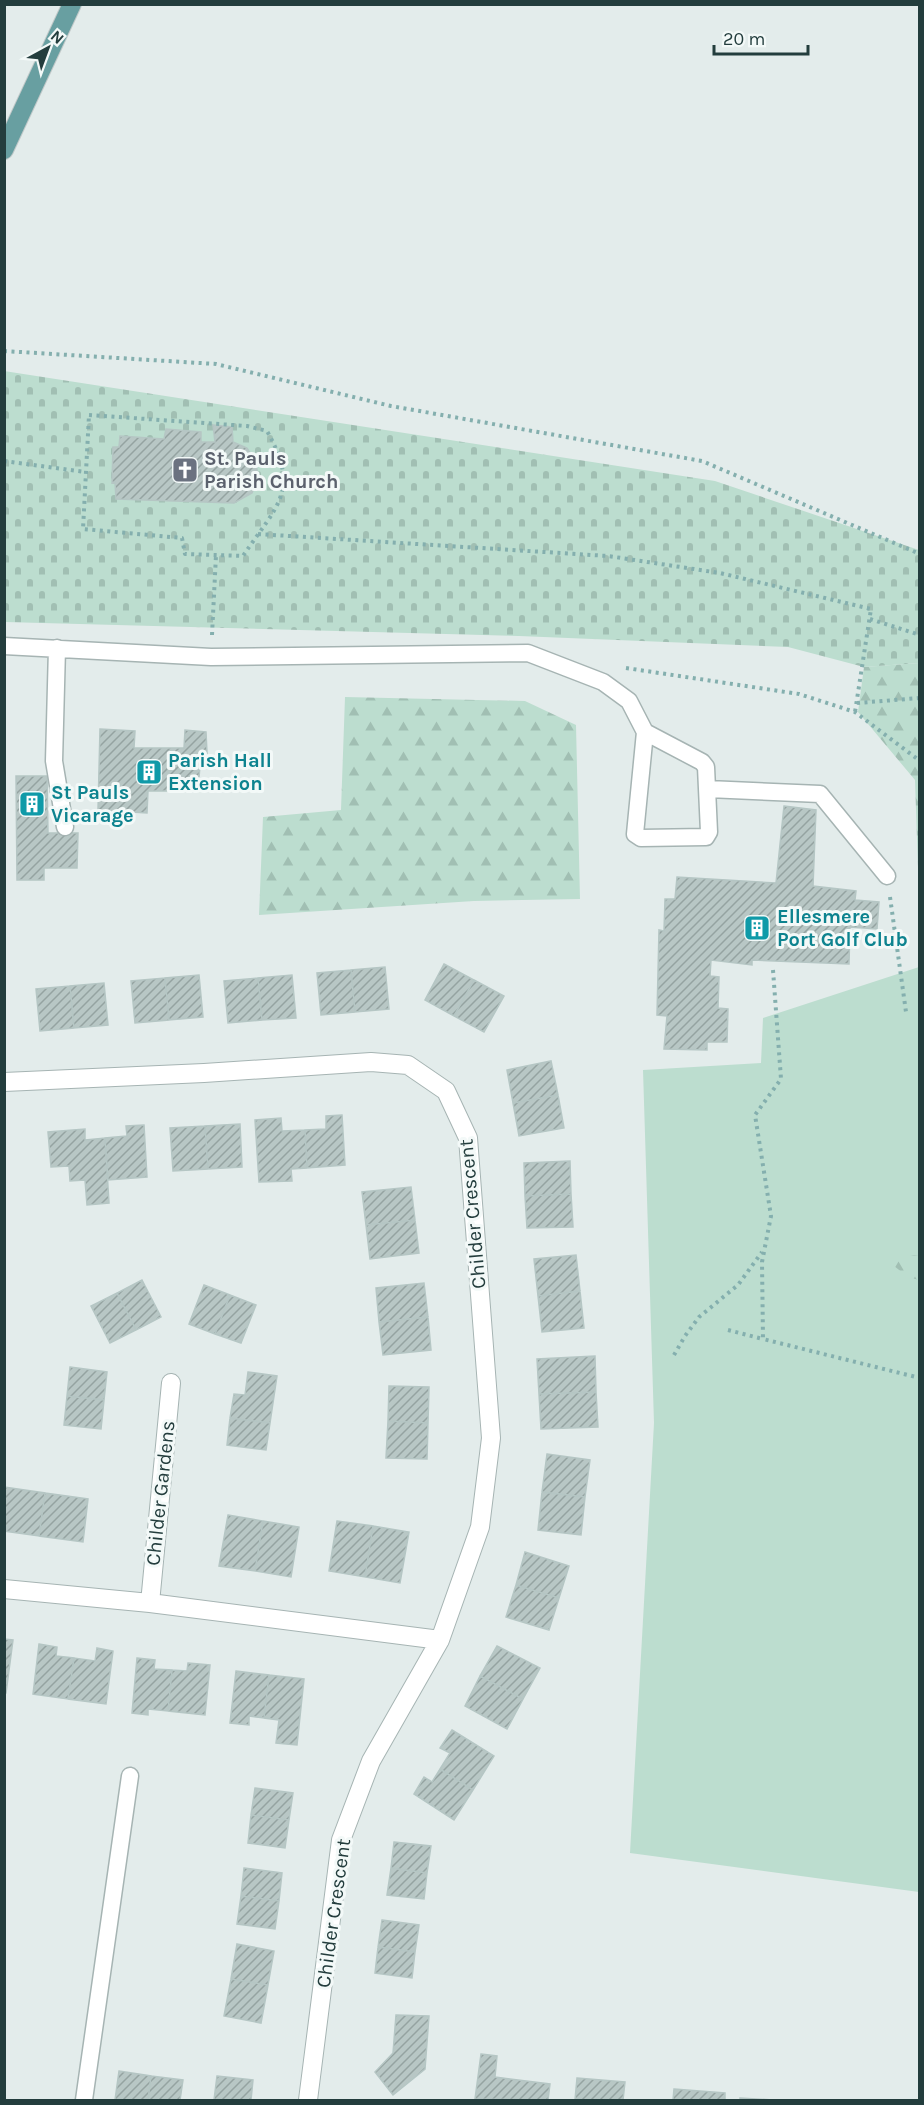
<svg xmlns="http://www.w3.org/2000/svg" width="924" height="2105" font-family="Karla,sans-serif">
	<defs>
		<pattern id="forest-firs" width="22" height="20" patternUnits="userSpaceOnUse" patternTransform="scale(1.5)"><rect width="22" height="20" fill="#bcddcf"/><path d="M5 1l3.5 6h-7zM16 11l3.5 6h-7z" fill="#a1bfb3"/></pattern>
		<pattern id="cemetery-stones" width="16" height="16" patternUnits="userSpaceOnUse" patternTransform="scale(1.5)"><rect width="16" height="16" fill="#bcddcf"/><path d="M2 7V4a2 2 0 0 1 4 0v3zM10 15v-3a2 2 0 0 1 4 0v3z" fill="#a1bfb3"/></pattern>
		<pattern id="building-hatch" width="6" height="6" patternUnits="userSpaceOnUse" patternTransform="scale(1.5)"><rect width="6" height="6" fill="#b8c7c5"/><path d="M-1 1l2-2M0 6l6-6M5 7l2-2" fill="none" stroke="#95a3a1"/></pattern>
	</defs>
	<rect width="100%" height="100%" fill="#e3eceb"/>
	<path fill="#bcddcf" d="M919 967V1892L630 1853 654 1423 643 1070 761 1063 763 1018Z"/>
	<path fill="url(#forest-firs)" d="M919 663H920L919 898 915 780 858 712 864 667Z
		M345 697 525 701 576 725 580 899 474 901 259 915 263 817 341 810Z
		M914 1255 919 1256V1280L908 1277 889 1262Z"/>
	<path fill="url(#cemetery-stones)" d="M4 371 715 481 919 550V663L864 667 788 647 519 636 5 622Z"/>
	<path fill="url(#building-hatch)" stroke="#b5c6c4" stroke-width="1.5" d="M213 425 232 427 233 442 247 448 256 462 258 478 252 493 234 503 116 499 115 482 112 483 113 447H119L120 436 164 439 166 429 201 432V442H215Z
		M100 729 135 731 134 748H184L185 730 206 732 207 753 201 752 198 791H148L147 813 98 810Z
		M16 776H47L48 833H78L77 868H44V880H17Z
		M784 806 816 810 813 886 856 891 855 900 879 902 877 929 850 927 849 964 752 960V965L711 960 710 976 719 977 718 1008 728 1009 727 1042H707V1050L664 1049 667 1016 657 1015 659 930 664 931 665 899H675L677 877 776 883Z
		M444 964 474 980 454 1016 425 1000Z
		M385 967 389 1009 355 1012 351 970Z
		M351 970 355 1012 321 1015 317 973Z
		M199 975 203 1017 169 1020 165 978Z
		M292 975 296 1018 262 1020 258 978Z
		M165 978 169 1020 135 1023 131 981Z
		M258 978 262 1020 228 1023 224 981Z
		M474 980 504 996 484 1032 454 1016Z
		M104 983 108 1025 74 1028 70 986Z
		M70 986 74 1028 40 1031 36 989Z
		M551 1061 558 1095 513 1103 507 1070Z
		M558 1095 564 1128 519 1136 513 1103Z
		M342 1115 345 1165 307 1168 305 1130 326 1129V1116Z
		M281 1118 282 1131 305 1130 307 1168 291 1169 292 1181 259 1182 255 1120Z
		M240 1124 242 1167 208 1169 205 1126Z
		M144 1125 147 1177 108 1180 105 1138 127 1136 126 1126Z
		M205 1126 208 1169 173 1171 170 1128Z
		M85 1129V1140L105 1138 109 1203 87 1205 85 1180 70 1181 69 1166 51 1167 48 1132Z
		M570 1161 571 1194 525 1196 524 1163Z
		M411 1187 415 1220 366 1225 362 1192Z
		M571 1194 573 1227 527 1228 525 1196Z
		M415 1220 419 1253 370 1259 366 1225Z
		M576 1255 580 1291 538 1296 534 1259Z
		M142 1280 161 1317 136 1330 117 1293Z
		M424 1283 428 1317 379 1322 376 1288Z
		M204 1285 230 1295 215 1334 189 1324Z
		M580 1291 584 1328 542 1332 538 1296Z
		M117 1293 136 1330 110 1343 91 1306Z
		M230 1295 256 1305 241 1343 215 1334Z
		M428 1317 431 1350 383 1355 379 1322Z
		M595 1356 596 1392 539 1394 537 1359Z
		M70 1367 107 1372 104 1400 67 1396Z
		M248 1372 277 1376 270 1423 230 1418 234 1394 245 1395Z
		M389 1386 429 1387 428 1423 388 1421Z
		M596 1392 598 1427 541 1429 539 1394Z
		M67 1396 104 1400 101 1429 64 1425Z
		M230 1418 270 1423 266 1450 227 1445Z
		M388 1421 428 1423 427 1459 386 1458Z
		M547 1454 590 1460 585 1497 542 1492Z
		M4 1487 45 1493 39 1536 4 1531Z
		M542 1492 585 1497 581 1535 538 1530Z
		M45 1493 88 1499 83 1542 39 1536Z
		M228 1515 263 1521 255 1571 219 1566Z
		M263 1521 299 1527 291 1577 255 1571Z
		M337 1521 373 1526 365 1577 329 1571Z
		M373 1526 409 1532 400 1583 365 1577Z
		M525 1552 569 1566 559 1598 516 1585Z
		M516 1585 559 1598 549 1630 506 1617Z
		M4 1639 13 1640 6 1693H4Z
		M39 1644 57 1647 56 1656 74 1658 68 1699 33 1694Z
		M497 1646 540 1668 523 1699 480 1676Z
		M97 1648 113 1651 106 1704 68 1699 74 1658 95 1661Z
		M137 1658 155 1660 154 1669 172 1670 168 1711 148 1709V1715L132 1713Z
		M188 1663 210 1665 205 1715 168 1711 172 1670 187 1671Z
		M236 1671 269 1675 264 1718 249 1716V1725L230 1723Z
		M269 1675 304 1679 297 1745 276 1743 279 1720 264 1718Z
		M480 1676 523 1699 507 1729 465 1706Z
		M452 1730 494 1756 473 1790 440 1769 450 1753 440 1748Z
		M440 1769 473 1790 454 1820 414 1794 424 1777 432 1782Z
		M255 1788 293 1793 289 1820 251 1815Z
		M251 1815 289 1820 285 1848 248 1843Z
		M394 1842 431 1846 427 1873 391 1868Z
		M244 1868 282 1873 279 1901 241 1896Z
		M391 1868 427 1873 424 1899 387 1895Z
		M241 1896 279 1901 275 1929 237 1924Z
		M382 1920 419 1925 415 1952 378 1947Z
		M237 1944 274 1951 268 1985 231 1979Z
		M378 1947 415 1952 412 1978 375 1973Z
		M231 1979 268 1985 261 2023 224 2016Z
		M396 2015 429 2016 425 2069 393 2095 375 2072 393 2053Z
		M481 2054 497 2056 495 2077 550 2084 548 2100 475 2099Z
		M119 2071 151 2076 148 2100H115Z
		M151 2076 183 2080 180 2100H148Z
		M217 2076 253 2080 251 2100H214Z
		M577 2078 625 2082 623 2100H575Z
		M674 2089 725 2093V2100H673Z
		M740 2098 773 2100H740Z"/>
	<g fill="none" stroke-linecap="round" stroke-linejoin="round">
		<defs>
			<path id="lane" d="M4 646 211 657 528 653 603 682 629 701 645 732 635 834 641 838 706 837 709 832 706 767 702 762 645 732
				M57 648 54 761 65 827
				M708 789 820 794 887 876
				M84 2100 130 1776"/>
			<path id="street" d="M4 1082 204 1073 371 1062 408 1065 446 1091 468 1138 491 1438 480 1527 440 1640 371 1761 341 1840 308 2100
				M4 1589 150 1603 440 1640
				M150 1603 171 1383"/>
			<path id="primary" d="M4 150 72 4"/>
		</defs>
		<use href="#lane" stroke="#a6b4b3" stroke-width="19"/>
		<use href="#street" stroke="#a6b4b3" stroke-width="20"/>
		<use href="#primary" stroke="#c1c9c9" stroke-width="20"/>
		<path stroke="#84afae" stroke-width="4" stroke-dasharray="3 4.5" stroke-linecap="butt" d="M4 351 216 364 391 406 702 461 920 554
			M89 415 247 426 267 431C301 491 277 505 243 556L185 554 182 538 83 529Z
			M4 461 85 472
			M258 534 608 556 720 573 871 609 855 712
			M870 619 920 635
			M212 635 216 555
			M626 668 799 694 855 712 920 761
			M857 703 920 698
			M890 897 906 1012
			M773 970 781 1079 755 1115 771 1216 762 1262 763 1339 920 1378
			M728 1330 763 1339
			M674 1355 685 1336 699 1317 738 1285 762 1252"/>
		<use href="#lane" stroke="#fff" stroke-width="16"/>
		<use href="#street" stroke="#fff" stroke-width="18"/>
		<use href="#primary" stroke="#689fa1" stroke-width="18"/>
	</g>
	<defs>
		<symbol id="church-square" viewBox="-11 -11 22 22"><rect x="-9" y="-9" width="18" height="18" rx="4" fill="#6b7280" stroke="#f3f9f8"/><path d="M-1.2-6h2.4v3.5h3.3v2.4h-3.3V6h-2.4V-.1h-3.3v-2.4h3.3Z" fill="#fff"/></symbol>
		<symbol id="building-square" viewBox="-11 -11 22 22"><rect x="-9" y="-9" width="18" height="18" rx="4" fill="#0f9aa8" stroke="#f3f9f8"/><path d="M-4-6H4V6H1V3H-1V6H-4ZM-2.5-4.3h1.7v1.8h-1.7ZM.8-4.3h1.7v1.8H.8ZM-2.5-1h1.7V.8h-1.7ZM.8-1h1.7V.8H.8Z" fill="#fff"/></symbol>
	</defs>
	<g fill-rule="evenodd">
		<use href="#church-square" x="170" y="455" width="30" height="30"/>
		<use href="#building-square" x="134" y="757" width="30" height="30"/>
		<use href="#building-square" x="17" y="789" width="30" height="30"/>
		<use href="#building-square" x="742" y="913" width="30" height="30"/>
	</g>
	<g text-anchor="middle" stroke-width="6" stroke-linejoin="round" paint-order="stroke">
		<g font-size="20" font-weight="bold" fill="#5b616d" stroke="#f3f9f8" text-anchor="start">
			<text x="204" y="465">St. Pauls<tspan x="204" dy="23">Parish Church</tspan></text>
		</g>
		<g font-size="20" font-weight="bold" fill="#0d838f" stroke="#f3f9f8" text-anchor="start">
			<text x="168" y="767">Parish Hall<tspan x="168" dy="23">Extension</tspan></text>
			<text x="51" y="799">St Pauls<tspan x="51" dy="23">Vicarage</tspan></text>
			<text x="777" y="923">Ellesmere<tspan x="777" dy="23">Port Golf Club</tspan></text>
		</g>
		<g font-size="20" fill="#233d3d" stroke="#f3f9f8">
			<text transform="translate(472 1214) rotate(-95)" y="7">Childer Crescent</text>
			<text transform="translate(160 1493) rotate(-84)" y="7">Childer Gardens</text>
			<text transform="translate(333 1913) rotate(-82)" y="7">Childer Crescent</text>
		</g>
	</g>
	<rect width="924" height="2105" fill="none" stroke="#233d3d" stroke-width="12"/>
	<g transform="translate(48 48) rotate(41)" stroke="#f3f9f8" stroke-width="4.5" paint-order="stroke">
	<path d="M0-4.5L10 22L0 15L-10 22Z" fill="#233d3d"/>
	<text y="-9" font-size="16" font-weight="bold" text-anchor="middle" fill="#233d3d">N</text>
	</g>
	<path d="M714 45v9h94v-9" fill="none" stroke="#233d3d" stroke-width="3"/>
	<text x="723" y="45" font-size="18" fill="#233d3d" stroke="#f3f9f8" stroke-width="4.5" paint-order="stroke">20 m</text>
</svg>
